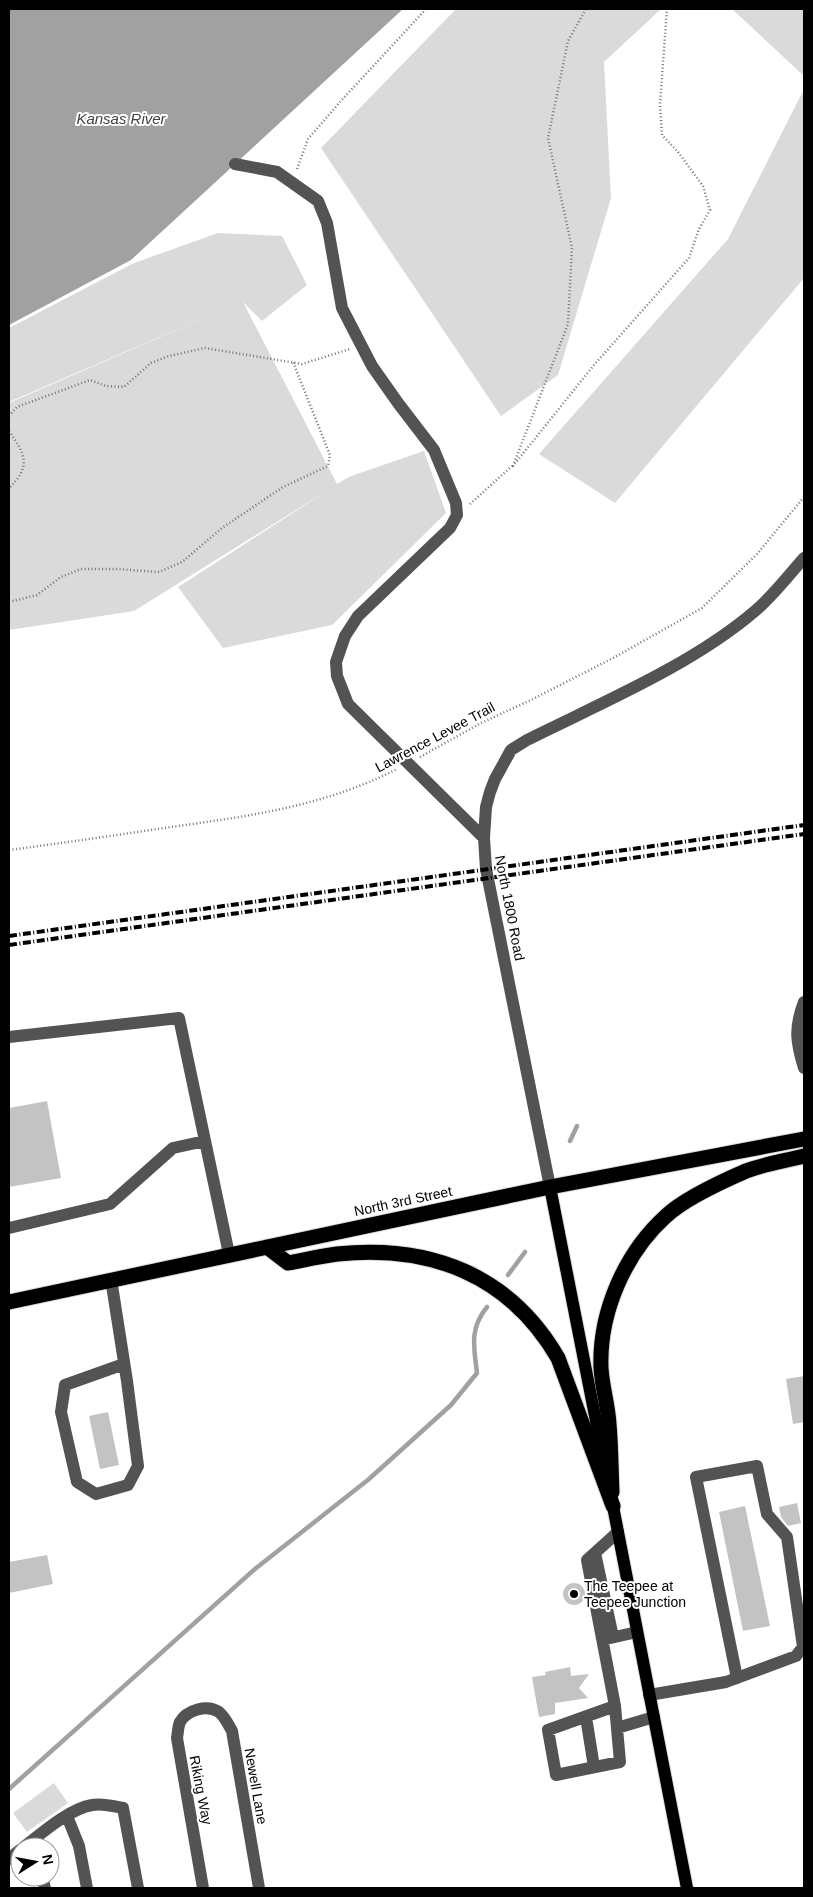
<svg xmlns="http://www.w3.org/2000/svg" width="813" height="1897" font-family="Arial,sans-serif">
	<rect width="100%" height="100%" fill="#fff"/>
	<path fill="#dadada" d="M456 9H661L604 62 611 198 558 375 501 416 321 148Z
		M732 9H804V76Z
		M804 89V278L615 503 539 454 728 239Z
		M218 233 282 236 307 285 262 321 243 302 337 484 351 476 424 451 446 513 332 625 223 648 178 587 330 489 134 611 9 630V403L243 301 9 402V328L134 263Z
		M54 1783 68 1803 27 1832 13 1813Z"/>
	<path fill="#a1a1a1" d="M9 9H403L131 260 9 325Z"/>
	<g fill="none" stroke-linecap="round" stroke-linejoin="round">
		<path stroke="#a1a1a1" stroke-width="4.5" d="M570 1141 577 1126
			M508 1275 525 1252
			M9 1789 255 1569 369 1479 451 1405 477 1373C474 1347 469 1329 487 1307"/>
	</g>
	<path fill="#c3c3c3" d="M47 1101 61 1178 9 1187V1108Z
		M804 1376V1422L793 1424 786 1379Z
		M108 1412 119 1465 100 1469 89 1416Z
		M797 1503 801 1523 788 1526 781 1517 779 1507Z
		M745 1506 770 1626 743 1631 719 1512Z
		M47 1555 53 1584 9 1593V1562Z
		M563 1594a11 11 0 1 1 22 0a11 11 0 1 1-22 0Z
		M570 1667 571 1676 589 1674 579 1688 588 1698 555 1703V1714L539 1717 532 1677 546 1675 545 1672Z"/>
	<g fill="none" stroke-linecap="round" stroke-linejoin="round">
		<defs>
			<path id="major" d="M550 1187 606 1472
				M611 1496 687 1888"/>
			<path id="highway" d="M267 1247 288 1263C304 1260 321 1256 337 1254 430 1244 510 1275 558 1358L613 1506
				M9 1302 550 1187 804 1139
				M612 1492C611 1470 611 1447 609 1424 608 1405 602 1387 601 1368 599 1312 625 1253 666 1216 684 1199 723 1181 746 1171 764 1164 785 1161 804 1156"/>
		</defs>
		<use href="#major" stroke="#dbdbdb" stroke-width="14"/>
		<use href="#highway" stroke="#dbdbdb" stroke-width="17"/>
		<path stroke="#757575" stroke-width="2.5" stroke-dasharray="1 2.5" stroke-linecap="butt" d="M586 9 568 41 548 138 572 248 568 324 513 466 594 365 689 258 699 229 710 210 703 186 678 152 662 135 660 104 667 9
			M297 169 308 139 340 102 426 9
			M9 416 17 407 90 380 106 386 124 387 151 363 169 356 205 348 302 364 350 349
			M9 431C25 454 32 466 9 488
			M470 504 512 466
			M9 602 37 595 61 577 81 569H118L159 572 182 562 222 528 283 487 328 466 330 455 293 362
			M420 757 481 723 531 700 615 657 702 608 757 554 804 497
			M9 850C63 843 117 835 171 827 250 816 325 806 397 769"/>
		<path stroke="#535353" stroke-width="12" d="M235 164 277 172 318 201 327 223 342 308 372 366 398 403 434 450 456 503 457 515 450 528 358 616 345 636 336 662 337 676 348 704 484 838
			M804 1002C794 1028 796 1042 804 1068
			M9 1037 179 1018 229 1254
			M550 1187 486 869 484 838 486 807 490 792 495 779 511 750 527 740C601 703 692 665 755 611 773 596 788 576 804 558
			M9 1228 110 1204 173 1148 205 1141
			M111 1279 127 1381 138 1466 128 1485 96 1494 77 1482 61 1412 65 1385 124 1364
			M595 1553 613 1637
			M606 1639 637 1632
			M649 1695 726 1682 796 1656 803 1647 787 1537 767 1514 757 1466 696 1477 737 1678
			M615 1706 620 1762 556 1775 548 1730 615 1706 587 1560 618 1532
			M586 1717 594 1767
			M617 1728 654 1717
			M67 1816 79 1846 87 1888
			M24 1847C42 1833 69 1809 92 1805 102 1803 113 1806 123 1808L138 1888
			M9 1859 20 1850
			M42 1877 45 1888
			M203 1888 177 1738C178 1733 178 1726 180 1722 187 1710 207 1704 219 1712 225 1717 228 1724 232 1731L259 1888"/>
		<use href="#major" stroke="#000" stroke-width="12"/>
		<use href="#highway" stroke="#000" stroke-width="15"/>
		<path stroke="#000" stroke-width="4" stroke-dasharray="8 2.5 1 2.5" stroke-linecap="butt" d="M9 936 804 825
			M9 945 804 834"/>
	</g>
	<circle fill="#000" stroke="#fff" stroke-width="2" cx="574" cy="1594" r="5"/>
	<g text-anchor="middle" stroke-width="4" stroke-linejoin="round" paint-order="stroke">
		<g font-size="14" fill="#000" stroke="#fff">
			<text transform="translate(435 737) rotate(-28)" y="5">Lawrence Levee Trail</text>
			<text transform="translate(510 908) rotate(79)" y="5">North 1800 Road</text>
			<text transform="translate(403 1201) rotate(-12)" y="5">North 3rd Street</text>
			<text transform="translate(256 1786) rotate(80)" y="5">Newell Lane</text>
			<text transform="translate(201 1790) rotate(79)" y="5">Riking Way</text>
		</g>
		<g font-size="14" fill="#000" stroke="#fff" text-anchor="start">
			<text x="584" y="1591">The Teepee at<tspan x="584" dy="16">Teepee Junction</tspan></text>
		</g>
		<g font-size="15" font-style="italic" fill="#424242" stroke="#fff">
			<text x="121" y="124">Kansas River</text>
		</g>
	</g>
	<rect width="813" height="1897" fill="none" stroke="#000000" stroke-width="20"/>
	<g transform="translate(35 1862) rotate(79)"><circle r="24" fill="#ffffff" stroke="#999999"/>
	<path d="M0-4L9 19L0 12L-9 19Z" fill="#000000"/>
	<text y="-8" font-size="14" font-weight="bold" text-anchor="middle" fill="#000000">N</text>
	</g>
</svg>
